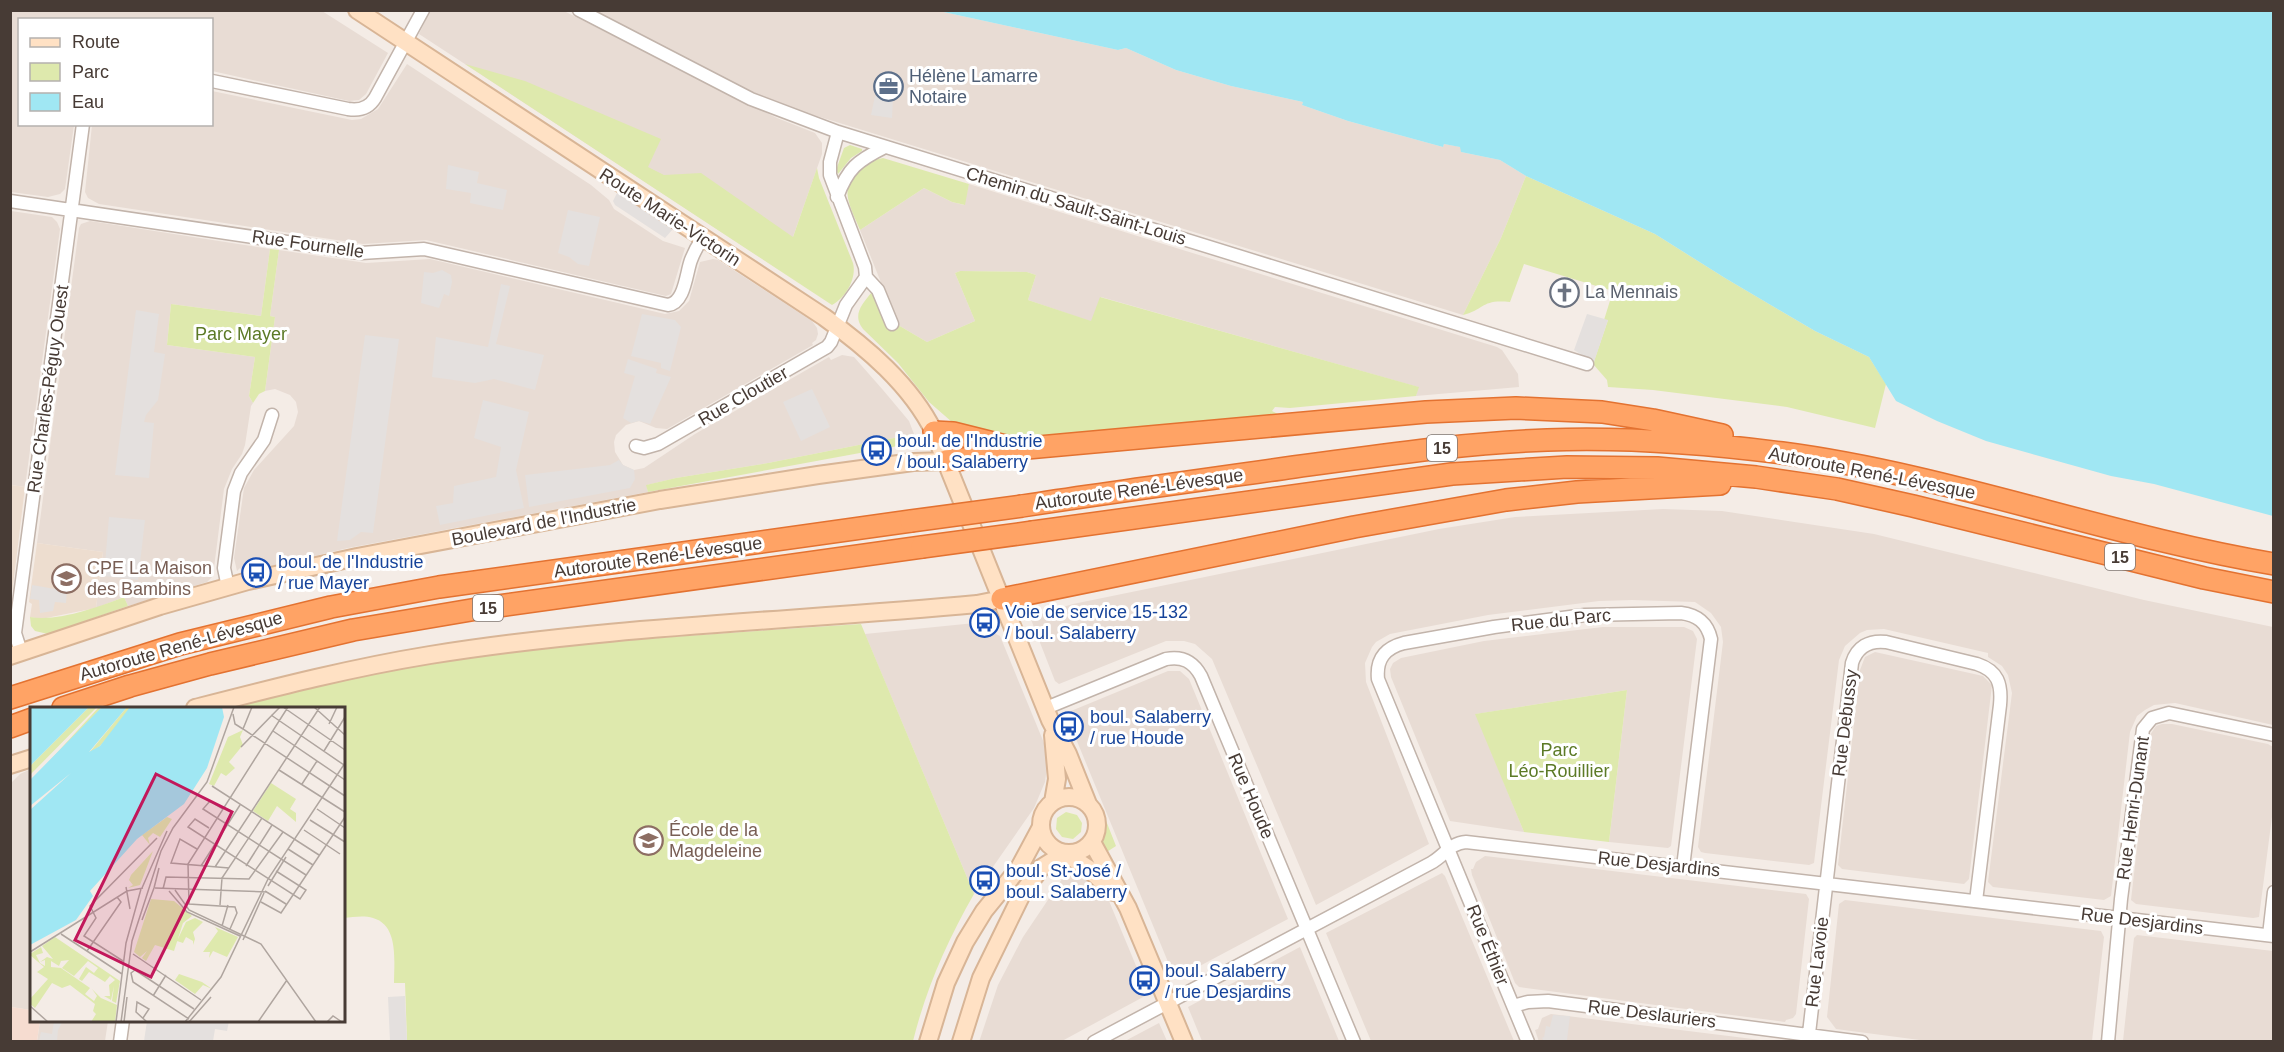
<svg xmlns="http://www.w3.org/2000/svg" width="2284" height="1052" font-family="Arial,sans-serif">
	<rect width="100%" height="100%" fill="#f4ece6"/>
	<path fill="#e8dcd4" d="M11 10 322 11 388 53 366 94 359 100 349 101 212 71V20H20V124L74 125 65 189 60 194 48 197 11 192Z
		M430 11H564L777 118 815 133 822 143V154L781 271 419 34Z
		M592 11H939L1118 50 1126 48 1176 70 1231 86 1303 102 1302 105 1348 121 1443 147 1444 144 1461 147V152L1500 160 1526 176 1501 238 1463 315 765 100 658 46Z
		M407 64 591 185 609 200 614 209 663 241 685 248 671 294 666 296 426 240 363 244 99 204 88 198 85 192 92 125 212 124V91L352 120 361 119 378 109Z
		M969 184 1497 347 1502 350 1518 374 1519 387 1416 396 1418 387 1101 297 1092 322 1028 300 1036 275 1027 272 960 271 955 273 975 321 927 342 898 325 860 230 924 188 952 202 964 205Z
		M11 211 52 217 57 222 60 229 25 487 11 485Z
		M90 221 270 249 261 316 171 304 167 345 255 357 249 396 253 403 251 406 245 445 242 454 232 469 224 489 213 576 207 582 128 606 124 597 96 608 103 552 37 543 79 228 81 224Z
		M279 250 366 263 430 259 665 314 679 311 689 301 700 262 713 259 718 260 812 321 817 328 818 334 816 340 812 343 813 345 667 429 656 428 639 421 626 425 616 435 614 442 615 452 623 465 634 470 644 468 695 434 829 357 831 360 842 355 854 357 883 390 909 421 914 434 768 463 676 478 647 485 648 492 348 548 251 571H243L240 568 237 571 234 558 244 488 254 470 294 426 298 412 296 402 290 395 275 389 265 391 275 317 270 316Z
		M1663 509 1722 511 1874 534 2144 600 2273 627V725L2175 703 2154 705 2145 710 2137 716 2130 732 2111 896 2104 900 1993 887 1988 882 2012 693 2008 675 2002 666 1988 657V653L1884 629 1867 630 1860 633 1845 646 1839 660 1814 863 1809 865 1705 853 1701 852 1698 847 1723 642 1721 627 1711 613 1695 602 1632 600 1599 601 1488 615 1390 634 1376 642 1372 647 1365 663 1366 682 1429 844 1316 905 1212 659 1195 644 1184 641H1166L1059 684 1055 681 1030 617 1073 604 1439 529 1515 517Z
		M975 623 980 631 992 635 994 633 1000 636 1044 743 1047 767 1045 782 1034 808 974 894 865 634Z
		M1603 627H1684L1693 631 1697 639 1671 846 1668 848 1609 842 1627 690 1476 714 1524 832 1450 821 1391 677 1390 669 1393 663 1401 658 1484 641Z
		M1875 652 1983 676 1992 685 1969 879 1964 884 1842 869 1838 865 1860 670 1865 657Z
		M1168 671H1180L1189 679 1288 919 1179 977 1173 974 1067 717 1071 711Z
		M2162 724H2172L2268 744 2273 747V809L2259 917 2253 918 2136 904 2131 900 2150 735 2156 726Z
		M31 769V1010L11 1007V783L20 774Z
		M1485 856 1806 894 1809 899 1796 1014 1793 1018 1786 1020 1785 1022 1519 987 1515 983 1472 875 1471 869H1473L1476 862Z
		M1442 873 1445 876 1514 1041H1371L1326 933Z
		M1083 875 1101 890 1109 901 1147 992 1145 996 1062 1041 979 1042 998 985 1023 937 1062 879 1069 876Z
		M1845 900 2101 931 2104 937 2092 1041 1935 1042 1836 1029 1827 1017 1839 904Z
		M2137 935 2273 951V1041H2123L2134 938Z
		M1300 947 1339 1041H1202L1188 1007Z
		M1551 1014 1769 1041 1539 1042 1535 1030 1538 1029 1542 1018Z
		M40 1021H108L105 1041 37 1042Z
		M1159 1023 1167 1041H1125Z"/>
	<path fill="#f6dcd0" d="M11 1007 31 1010 32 1020 40 1021 37 1041H11Z"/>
	<path fill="#edddcf" d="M11 485 25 487 11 602Z
		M37 543 103 552 96 608 41 619 30 617 32 604 29 602Z"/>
	<path fill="#dee9ad" d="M465 64 525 81 661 139 648 167 664 175 701 173 793 237 817 168 819 178 853 263C857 278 846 298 832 305Z
		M850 145 862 149V151L851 158 838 174 836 170 844 148Z
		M883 158 969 184 965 205 952 202 924 188 860 230C856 220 850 209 848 198 844 176 864 161 883 158Z
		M1526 176 1655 234 1725 278 1815 331 1869 357 1886 384 1875 428 1787 407 1653 390 1608 387 1607 380 1593 364 1608 320H1604L1613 291 1524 264 1510 302C1481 299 1486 309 1463 315L1501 238Z
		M270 249 279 250 270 316 275 317 265 391 259 394 253 403 249 396 255 357 167 345 171 304 261 316Z
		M960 271 1027 272 1036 275 1028 300 1091 321 1100 297 1419 387 1416 396 1290 408 1275 407 1272 411 1282 416 1017 440 963 427 952 422 929 402 898 363 863 329C852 315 862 304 872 292L874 295 889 330 898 325 927 342 975 321 955 273Z
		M914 434 911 440 898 446 648 492 646 485 676 478 768 463Z
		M124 597 128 606 48 634 35 631 31 626 30 617C58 622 98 607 124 597Z
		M861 624 974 894C947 941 926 989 913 1041H407L405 983H394C394 962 399 925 373 918 364 915 353 917 344 918V708H217C270 696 323 681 377 671 537 643 699 635 861 624Z
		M1627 690 1609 842 1524 832 1475 714Z
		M1066 812 1077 815 1082 823 1081 832 1073 839 1062 837 1056 829 1057 818Z
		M1103 813 1116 846 1102 855C1099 841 1106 828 1103 813Z"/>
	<path fill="#e4e0de" d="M875 96 893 98 892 118 871 115Z
		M448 165 479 172 477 183 507 190 503 210 470 203 471 193 446 189Z
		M617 193 648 213 673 229 665 238 615 205 613 201Z
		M568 210 600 217 589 266 578 264 569 257 558 253Z
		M442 270 451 275 452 282 449 296 444 294 439 308 421 303 424 272 433 273Z
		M501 284 510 286 496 344 544 355 535 390 494 379 475 383 432 377 436 337 488 347Z
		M136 310 159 314 154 352 165 354 158 400 146 415 144 422 154 423 149 478 115 475Z
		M642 314 675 320 681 327 670 371 661 368V363L631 356Z
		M1587 314 1608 320 1594 362 1574 350Z
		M365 335 399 339 373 533 361 532 350 540 337 541Z
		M628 359 657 369 656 373 671 377 650 424 639 421 631 423 623 418 635 376 624 373Z
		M812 389 830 427 801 441 783 402Z
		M483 400 529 412 516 470 524 508 440 525 436 506 453 503 454 486 496 477 501 447 474 438Z
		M619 460 623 465 634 470 635 479 630 488 529 507 525 475 610 465Z
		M109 517 145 520 138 580 104 576Z
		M32 585 67 591 66 603 55 602 53 611 40 613 39 600 30 599Z
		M405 996 407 1041H390L388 997Z
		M1553 1015 1570 1016 1567 1040 1564 1041H1544L1542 1038 1544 1037 1546 1026 1550 1027Z
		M54 1021H63L58 1030 57 1041H39L41 1032 52 1034Z
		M147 1021V1020L229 1021 227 1031 215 1029 213 1041H144Z"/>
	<path fill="#a0e7f3" d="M939 11H2273V516L2154 484 2111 476 1986 441 1937 421 1896 401 1869 357 1815 331 1725 278 1655 234 1526 176 1500 160 1461 152 1460 147 1444 144 1443 147 1348 121 1302 105 1303 102 1231 86 1176 70 1126 48 1118 50Z"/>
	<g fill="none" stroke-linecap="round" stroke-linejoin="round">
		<defs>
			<path id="street" d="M579 10 751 99 838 132 1587 364
				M212 81 348 109C360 111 369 108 375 98L423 10
				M837 197C848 168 857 161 885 147
				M10 201 361 253 424 249 668 305C685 303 686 273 691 260 694 252 698 245 702 239
				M866 277 878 290 892 324
				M636 446 644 448 658 444 827 347 831 342 846 305 866 277 865 267 830 175V162L838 132
				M228 587 224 568 234 491 241 473 264 440 272 415
				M21 652 15 633 83 124
				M1046 708 1166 659C1182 656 1193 661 1201 676L1354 1042
				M2269 935 2274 892
				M1513 1006 1528 1002 1548 1001 1862 1042
				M120 1042 123 1020
				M1094 1042 1431 863C1444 856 1450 843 1466 842L2274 936
				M1528 1042C1478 921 1427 800 1378 679 1376 659 1385 648 1404 643L1494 627 1585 615 1681 613C1697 615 1707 622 1711 639L1683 867
				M1808 1042 1852 663C1857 647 1869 640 1886 642L1977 664C1998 671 2002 684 2000 705L1976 901
				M2108 1042 2121 899 2143 729 2152 718 2169 713 2274 735"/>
			<path id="secondary" d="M357 10 824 317C866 347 911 385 934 432L1050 720 1068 754 1088 804
				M10 656 160 606 248 581 357 557 660 500 818 475 913 462 946 461
				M195 708C273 688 350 668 430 655 610 626 795 621 977 604L1002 599
				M1053 735 1057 779 1053 802
				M10 765 32 758
				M1041 825a28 28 0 1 1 56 0a28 28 0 1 1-56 0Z
				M1092 842 1128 908 1184 1042
				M1065 853 1089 869 1113 892
				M928 1042 946 983 965 942 984 911 1019 868 1041 827
				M961 1042 981 978 1023 892 1041 868 1065 853"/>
			<path id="highway" d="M934 432 953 433 1009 447
				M946 461 982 457 1016 449 1426 412 1516 408 1602 412 1653 420 1722 435
				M1022 506C1113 492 1203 480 1294 467 1378 456 1462 443 1547 440 1626 437 1704 443 1782 453 1949 475 2108 536 2274 564
				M1033 532 1452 474 1567 467 1657 468 1756 477 1837 489 1913 506 2204 578 2274 592
				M1002 599 1354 527 1506 500 1577 492 1720 484
				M10 698 180 644 331 607 439 587 911 521
				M63 708 130 686 210 664 353 630 477 609 922 547
				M10 727 32 719"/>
		</defs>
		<use href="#street" stroke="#c2b4ab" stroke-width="15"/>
		<use href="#secondary" stroke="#d8b596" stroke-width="20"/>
		<use href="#highway" stroke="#e37231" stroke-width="24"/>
		<use href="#street" stroke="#fff" stroke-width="12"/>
		<use href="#secondary" stroke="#ffe1c4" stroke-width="16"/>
		<use href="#highway" stroke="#ffa365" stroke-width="21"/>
		<defs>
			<path id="highway-bridge" d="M911 521 1022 506
				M922 547 1033 532"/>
		</defs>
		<use href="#highway-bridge" stroke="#e37231" stroke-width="24" stroke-linecap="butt"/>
		<use href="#highway-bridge" stroke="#ffa365" stroke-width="21"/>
	</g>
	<defs>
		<symbol id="office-ring" viewBox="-11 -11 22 22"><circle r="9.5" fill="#fff" stroke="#5c6f8a" stroke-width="1.5"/><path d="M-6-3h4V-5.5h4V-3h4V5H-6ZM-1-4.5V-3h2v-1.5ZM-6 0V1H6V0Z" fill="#5c6f8a"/></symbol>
		<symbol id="church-ring" viewBox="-11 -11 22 22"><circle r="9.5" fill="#fff" stroke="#6b7280" stroke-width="1.5"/><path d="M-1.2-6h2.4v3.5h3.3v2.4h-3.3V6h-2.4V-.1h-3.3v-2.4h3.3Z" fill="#6b7280"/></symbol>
		<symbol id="bus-ring" viewBox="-11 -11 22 22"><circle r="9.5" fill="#fff" stroke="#1a4fb4" stroke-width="1.5"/><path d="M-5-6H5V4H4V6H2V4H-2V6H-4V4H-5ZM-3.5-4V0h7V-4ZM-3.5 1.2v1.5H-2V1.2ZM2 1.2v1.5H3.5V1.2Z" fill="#1a4fb4"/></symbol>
		<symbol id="school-ring" viewBox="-11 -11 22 22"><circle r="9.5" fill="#fff" stroke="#8d6e63" stroke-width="1.5"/><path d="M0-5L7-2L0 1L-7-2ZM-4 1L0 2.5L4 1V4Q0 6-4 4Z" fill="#8d6e63"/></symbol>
	</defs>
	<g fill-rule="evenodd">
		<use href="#office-ring" x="872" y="70" width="33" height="33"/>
		<use href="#church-ring" x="1548" y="276" width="33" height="33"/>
		<use href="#bus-ring" x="860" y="434" width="33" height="33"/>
		<use href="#bus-ring" x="240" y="556" width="33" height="33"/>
		<use href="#school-ring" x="50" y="562" width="33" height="33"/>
		<use href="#bus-ring" x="968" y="606" width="33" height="33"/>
		<use href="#bus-ring" x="1052" y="710" width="33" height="33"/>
		<use href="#school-ring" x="632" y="824" width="33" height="33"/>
		<use href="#bus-ring" x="968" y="864" width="33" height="33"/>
		<use href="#bus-ring" x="1128" y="964" width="33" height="33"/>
	</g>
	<g text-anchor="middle" stroke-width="6" stroke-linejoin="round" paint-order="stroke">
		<g fill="#fff" stroke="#7e7672" stroke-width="1.5">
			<rect x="1427" y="435" width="30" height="26" rx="4.5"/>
			<rect x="2105" y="544" width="30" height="26" rx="4.5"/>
			<rect x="473" y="595" width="30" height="26" rx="4.5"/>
		</g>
		<g font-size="16" font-weight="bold" fill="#473b35">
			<text x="1442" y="454">15</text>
			<text x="2120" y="563">15</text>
			<text x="488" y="614">15</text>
		</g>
		<g font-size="18" fill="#4e5e75" stroke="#fff" text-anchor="start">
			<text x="909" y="82">Hélène Lamarre<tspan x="909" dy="21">Notaire</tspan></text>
		</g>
		<g font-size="18" fill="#473b35" stroke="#fff">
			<text transform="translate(1076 206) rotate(17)" y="6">Chemin du Sault-Saint-Louis</text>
			<text transform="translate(670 217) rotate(33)" y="6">Route Marie-Victorin</text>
			<text transform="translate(308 244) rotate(8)" y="6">Rue Fournelle</text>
			<text transform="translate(48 389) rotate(-82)" y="6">Rue Charles-Péguy Ouest</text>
			<text transform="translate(743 396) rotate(-30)" y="6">Rue Cloutier</text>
			<text transform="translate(1872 473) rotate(11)" y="6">Autoroute René-Lévesque</text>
			<text transform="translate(1139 489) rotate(-8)" y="6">Autoroute René-Lévesque</text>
			<text transform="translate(544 522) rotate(-11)" y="6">Boulevard de l'Industrie</text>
			<text transform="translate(658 557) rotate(-8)" y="6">Autoroute René-Lévesque</text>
			<text transform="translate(1561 620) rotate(-6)" y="6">Rue du Parc</text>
			<text transform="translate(181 646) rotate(-16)" y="6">Autoroute René-Lévesque</text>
			<text transform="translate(1845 723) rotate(-83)" y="6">Rue Debussy</text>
			<text transform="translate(1251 796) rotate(67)" y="6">Rue Houde</text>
			<text transform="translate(2133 808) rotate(-82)" y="6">Rue Henri-Dunant</text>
			<text transform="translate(1659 864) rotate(6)" y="6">Rue Desjardins</text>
			<text transform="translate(2142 921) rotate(7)" y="6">Rue Desjardins</text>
			<text transform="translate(1488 945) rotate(68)" y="6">Rue Éthier</text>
			<text transform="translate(1817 962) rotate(-83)" y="6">Rue Lavoie</text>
			<text transform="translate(1652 1014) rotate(7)" y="6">Rue Deslauriers</text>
		</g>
		<g font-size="18" fill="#5b616d" stroke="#fff" text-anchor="start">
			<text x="1585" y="298">La Mennais</text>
		</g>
		<g font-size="18" fill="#5c7a26" stroke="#fff">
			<text x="241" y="340">Parc Mayer</text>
			<text x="1559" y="756">Parc<tspan x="1559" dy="21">Léo-Rouillier</tspan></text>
		</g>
		<g font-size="18" fill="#164399" stroke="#fff" text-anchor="start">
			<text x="897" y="447">boul. de l'Industrie<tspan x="897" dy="21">/ boul. Salaberry</tspan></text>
			<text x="278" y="568">boul. de l'Industrie<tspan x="278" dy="21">/ rue Mayer</tspan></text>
			<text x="1005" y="618">Voie de service 15-132<tspan x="1005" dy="21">/ boul. Salaberry</tspan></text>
			<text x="1090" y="723">boul. Salaberry<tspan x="1090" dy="21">/ rue Houde</tspan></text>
			<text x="1006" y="877">boul. St-José /<tspan x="1006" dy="21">boul. Salaberry</tspan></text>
			<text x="1165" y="977">boul. Salaberry<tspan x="1165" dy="21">/ rue Desjardins</tspan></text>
		</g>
		<g font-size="18" fill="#785e54" stroke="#fff" text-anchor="start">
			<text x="87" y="574">CPE La Maison<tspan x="87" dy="21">des Bambins</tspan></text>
			<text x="669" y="836">École de la<tspan x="669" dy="21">Magdeleine</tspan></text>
		</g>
	</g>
	<g transform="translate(30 707)">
		<rect width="315" height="315" fill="#f4ece6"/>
		<path d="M59 0H67L0 68V59ZM69 0H72L37 40 12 62ZM97 0 101 3 94 12 70 39 59 46ZM213 23 210 30 213 38 199 55 205 61 196 69 191 66 184 79 179 77 198 30ZM241 76 266 92 260 102 266 106V115L247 99 238 114 223 104ZM137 110 142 112 130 130 123 126 118 131 120 138 112 128ZM123 144 110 178 98 181 103 178 99 173 101 168ZM121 192 144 194 162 209 153 216 144 244 125 238 116 254 112 251 117 244 110 250 104 245ZM165 211 173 215 163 225 165 232 163 238V234L156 230 153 236 147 234 156 215ZM185 220 208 230 197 250 183 244 179 251 180 245H173L188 224ZM25 230 90 274 86 296 82 294 84 279 81 293 74 289H80L79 278 85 273 80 269 75 275 59 265 52 274 49 272 56 260 64 266 68 261 58 254 44 269 32 261 39 253 31 254 29 259 21 254V260L31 261 60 281 55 287 64 294 67 289 62 282 71 291 87 298 85 315H61L66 307 63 304 65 297 40 278 32 281 22 276 5 301 0 297V292L18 272 7 265 14 260 0 248V247L11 240 13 246 6 248 10 256 15 259V253L10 255 17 250 23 252 12 239ZM149 267 172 275 182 282 173 278 165 287 145 273Z" fill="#dee9ad"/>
		<path d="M0 0H59L0 59ZM72 0H97L59 45 70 39 100 0H192L194 10 177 61 154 97 107 132 60 184 63 189 46 213 0 238V103L41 66 0 99V73Z" fill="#a0e7f3"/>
		<path fill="none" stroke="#afa59f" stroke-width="1.5" d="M222 0 213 22 315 89M253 0 315 43M284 0 315 28M203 7 205 17 213 22M241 8 314 58M299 17 307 0M243 24 315 73M211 40 250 0M294 44 315 10M249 63 315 105M272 77 287 54M182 79 289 148M193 102 180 94 173 102 276 168M287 102 315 121M280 113 315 135M179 121 165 112 158 120 270 192 276 183 246 164M274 123 310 147M167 142 150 132 141 156 199 161M258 142 283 158M171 159 210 98M216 159 242 118M185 160 290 0M238 179 256 150M96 180 100 202M112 181 137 124M124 181 129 161M125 181 237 185M133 182 136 170 219 172 253 125M145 183 159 203 231 237 286 315M139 184 157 205 210 229M235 184 256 197M231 195 251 206 315 110M190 198 192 171 232 111M112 213 124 181M192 219 198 198M200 222 207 206 205 200 159 197 158 157 258 0M31 227 92 267M213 233 234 186M57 244 91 195 87 190M0 245 97 184 113 181M103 247 171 293M93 254 54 229 66 211 60 199 127 131M105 263 101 266 103 275 159 312M105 263 164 302M123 289 136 268M0 299 18 315M113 311 119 302 107 295 106 305 117 315M86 315 96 236 111 182M91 315 102 234 131 144 143 121 177 75 204 0M94 315 97 290M155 315 191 270 238 172 315 56M159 315 181 290M228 315 257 273M297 315 303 309 312 315"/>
		<path fill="#c2185b" fill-opacity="0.15" stroke="#c2185b" stroke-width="3" d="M126 67 202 105 121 270 45 233Z"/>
		<rect width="315" height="315" fill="none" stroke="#473b35" stroke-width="3"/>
	</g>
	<rect width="2284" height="1052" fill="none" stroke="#473b35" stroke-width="24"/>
	<rect x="18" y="18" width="195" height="108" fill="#ffffff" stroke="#b5b1ae" stroke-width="1.5"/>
	<rect x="30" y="38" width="30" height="9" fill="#ffe1c4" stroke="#b5b1ae" stroke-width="1.5"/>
	<text x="72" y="48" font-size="18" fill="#473b35">Route</text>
	<rect x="30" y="63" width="30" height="18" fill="#dee9ad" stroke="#b5b1ae" stroke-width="1.5"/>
	<text x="72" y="78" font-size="18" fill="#473b35">Parc</text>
	<rect x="30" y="93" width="30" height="18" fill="#a0e7f3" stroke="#b5b1ae" stroke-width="1.5"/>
	<text x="72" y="108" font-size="18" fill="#473b35">Eau</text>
</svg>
